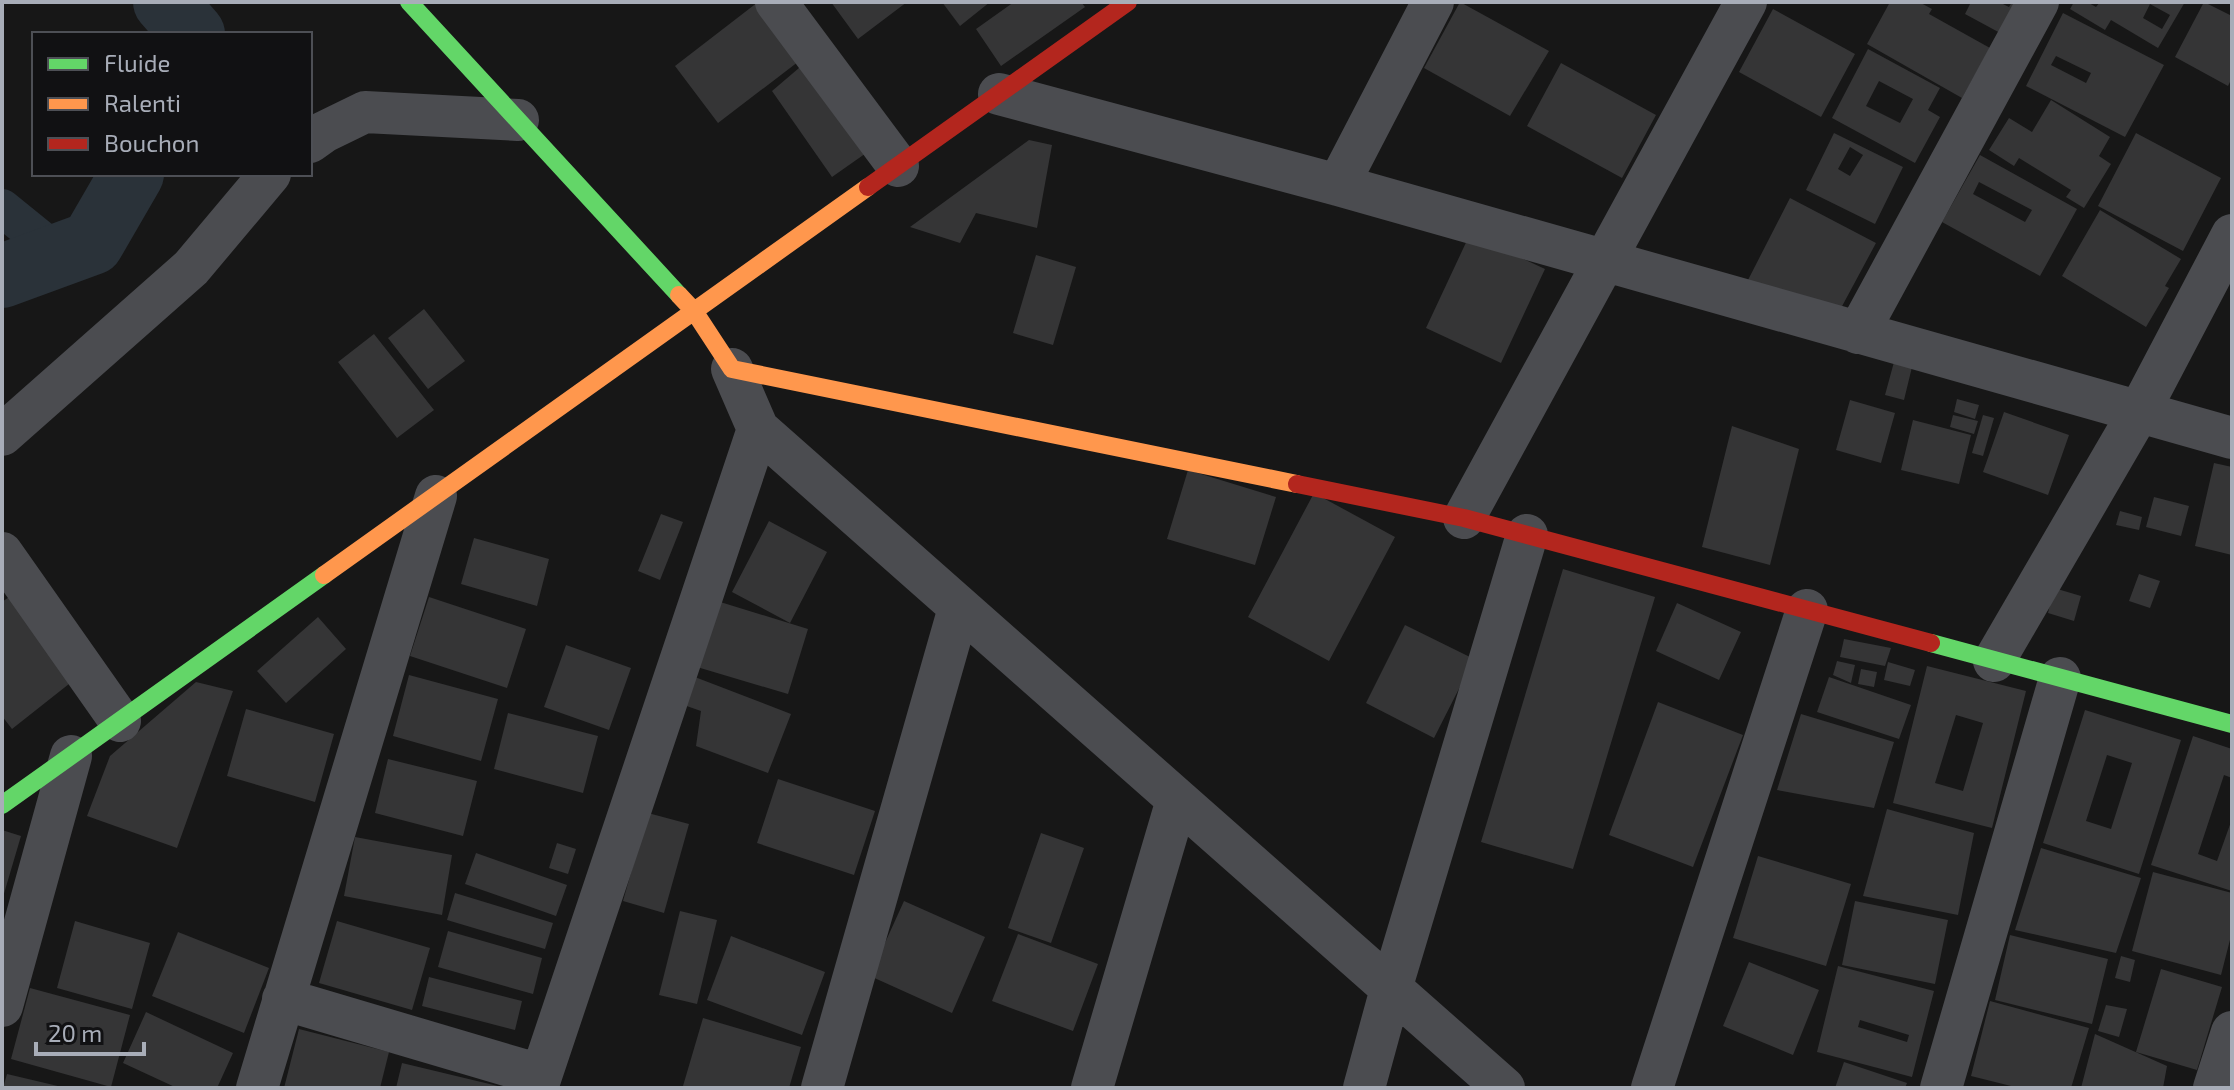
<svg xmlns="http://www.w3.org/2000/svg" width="2234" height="1090" font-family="'Exo 2',sans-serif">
	<rect width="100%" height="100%" fill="#171717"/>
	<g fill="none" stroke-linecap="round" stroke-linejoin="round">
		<path stroke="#2a3239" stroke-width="38" d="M2 208 60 255"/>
		<path stroke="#2a3239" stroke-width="64" d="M165 2 193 34
			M2 276 92 243 132 174"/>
	</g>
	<path fill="#353536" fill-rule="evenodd" d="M758 2 807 55 718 123 675 66Z
		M831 2H907L858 39Z
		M942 2H990L960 26Z
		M1014 2H1081L1085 7 1001 66 976 29Z
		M1460 2 1549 51 1510 116 1424 68Z
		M1890 2H1919L1932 9 1929 14 1990 48 1962 98 1867 44Z
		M1971 2H1999L2009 7 2012 2H2018L2002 34 1965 14Z
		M2074 2H2087L2096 7 2100 2H2185L2158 48 2111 20 2105 30 2070 9ZM2150 4 2170 15 2162 29 2143 18Z
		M2204 2 2232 16V78L2228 86 2175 57Z
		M1773 9 1855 54 1821 117 1739 72Z
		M2063 13 2164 65 2125 137 2026 86ZM2056 56 2091 73 2086 83 2051 65Z
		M1868 49 1940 88 1928 110 1940 117 1915 163 1832 118ZM1879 81 1913 99 1900 123 1866 106Z
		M806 62 869 151 832 177 772 91Z
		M1561 63 1656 115 1622 178 1527 126Z
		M2051 100 2110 137 2099 156 2111 164 2084 208 2066 197 2071 190 2019 158 2014 166 1989 150 2009 118 2032 132Z
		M1834 133 1903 167 1875 224 1806 190ZM1850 147 1863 155 1850 176 1838 169Z
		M2136 133 2221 178 2183 251 2098 206Z
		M1029 140 1052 145 1037 228 976 213 960 243 910 227Z
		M1980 155 2077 209 2040 276 1942 222ZM1979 182 2032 210 2025 222 1973 194Z
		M1790 198 1876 243 1840 310 1748 280Z
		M2100 210 2181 259 2165 286 2169 288 2146 327 2062 276Z
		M1470 234 1545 269 1501 363 1426 328Z
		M1036 255 1076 267 1053 345 1013 333Z
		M424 309 465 361 428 389 388 338Z
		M374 334 434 410 397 438 338 362Z
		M1894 362 1912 367 1904 400 1885 395Z
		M1957 399 1979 405 1975 419 1954 412Z
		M1850 400 1895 413 1881 463 1836 450Z
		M2004 412 2069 435 2048 495 1983 472Z
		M1953 415 1978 421 1974 434 1950 427Z
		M1983 415 1994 418 1983 456 1972 453Z
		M1913 420 1971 435 1959 484 1901 470Z
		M1732 426 1799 449 1770 565 1702 547Z
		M2214 463 2232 467V555L2195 546Z
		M1188 470 1276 497 1255 565 1167 539Z
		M1314 493 1395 537 1329 661 1248 617Z
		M2154 497 2189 506 2181 536 2146 527Z
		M2120 511 2142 517 2139 530 2116 525Z
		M661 514 683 522 660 580 638 571Z
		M769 521 827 552 790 623 732 592Z
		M474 538 549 559 537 606 461 584Z
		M1563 569 1655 597 1573 869 1481 842Z
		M2139 574 2160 581 2150 608 2129 601Z
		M2054 588 2081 596 2074 621 2048 613Z
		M9 597 74 680 12 729 2 716V602Z
		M429 597 526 629 507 688 410 656Z
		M717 601 808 629 788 694 697 667Z
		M1677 603 1741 632 1719 680 1656 651Z
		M318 617 346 649 286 703 257 671Z
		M1405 625 1474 659 1434 738 1366 703Z
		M1844 639 1891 648 1885 666 1840 657Z
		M566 645 631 668 609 730 544 707Z
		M1837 661 1855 665 1851 683 1833 675Z
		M1888 662 1915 670 1910 686 1884 680Z
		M1927 666 2026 691 1992 828 1893 803ZM1956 715 1983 723 1963 791 1935 783Z
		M1861 669 1877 672 1874 687 1858 684Z
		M687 674 791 714 768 773 696 746 701 711 678 703Z
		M409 675 498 699 481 761 393 736Z
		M1829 677 1911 705 1899 739 1817 712Z
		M196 682 233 691 177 848 87 816 110 756Z
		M1658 702 1743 735 1693 867 1609 835Z
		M246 709 334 734 315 802 227 776Z
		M2085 710 2181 740 2139 874 2043 843ZM2107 755 2132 763 2111 829 2086 821Z
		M508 713 598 736 583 793 494 769Z
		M1801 714 1894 742 1874 808 1777 790Z
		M2193 736 2232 749V778L2224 775 2198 854 2217 861 2232 819V891L2151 865Z
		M388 759 477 781 463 836 375 813Z
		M778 779 875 811 854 875 757 843Z
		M1887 809 1974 833 1958 915 1863 896Z
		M648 813 689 824 664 913 623 901Z
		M2 830 21 836 3 897H2Z
		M1041 833 1084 848 1051 943 1008 928Z
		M355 837 452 855 442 915 344 896Z
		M557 843 576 849 568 874 549 868Z
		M2041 848 2141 878 2116 953 2015 930Z
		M476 853 567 885 556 916 465 884Z
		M1758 856 1851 884 1826 966 1733 938Z
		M2153 872 2232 893V932L2221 975 2132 951Z
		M455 893 553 923 545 949 447 920Z
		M904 901 985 937 952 1013 870 976Z
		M1855 901 1948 920 1935 984 1842 965Z
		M680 911 717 920 697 1004 659 995Z
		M75 921 150 943 132 1009 57 988Z
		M337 921 430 948 412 1010 319 983Z
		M448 931 542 958 533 994 438 967Z
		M178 932 269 968 244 1033 152 996Z
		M1018 934 1098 964 1073 1031 992 1001Z
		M2010 935 2108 959 2092 1024 1995 1000Z
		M731 936 825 972 802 1035 707 1000Z
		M2121 956 2135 960 2130 982 2115 978Z
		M1749 962 1819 990 1793 1055 1723 1026Z
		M1838 966 1934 991 1912 1077 1817 1052ZM1860 1020 1909 1035 1907 1042 1858 1027Z
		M2161 969 2222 987 2197 1070 2136 1052Z
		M429 977 522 1001 515 1030 422 1006Z
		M30 988 130 1015 111 1087 11 1059Z
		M1990 1001 2089 1028 2071 1088H2019L1971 1076Z
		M2106 1005 2127 1009 2119 1037 2098 1031Z
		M146 1012 233 1053 217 1088H177L123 1063Z
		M703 1018 801 1047 789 1088H689L683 1086Z
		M299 1029 389 1052 380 1088H284Z
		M2095 1034 2167 1066 2163 1088H2081Z
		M1844 1062 1907 1083 1905 1088H1835Z
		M402 1063 502 1087 501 1088H396Z
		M7 1074 62 1087V1088H3Z"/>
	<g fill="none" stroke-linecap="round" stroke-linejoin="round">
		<path stroke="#4b4c50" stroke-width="42" d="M776 2 898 166
			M999 94 1338 185 2232 438
			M310 142 324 132 365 112 518 120
			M1338 185 1433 2
			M1858 333 2038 2
			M758 429 1504 1088
			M2 435 191 268 270 174
			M1464 518 1746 2
			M2 553 120 721
			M1994 661 2139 412 2232 235
			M283 999 540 1075
			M2 1006 71 756
			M257 1088 436 496
			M537 1088 758 429 732 369
			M822 1088 959 608
			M1092 1088 1177 800
			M1364 1088 1391 989 1527 535
			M1652 1088 1807 610
			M1941 1088 2060 678
			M2214 1088 2232 1032"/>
		<path stroke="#63d668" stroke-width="18" d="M409 2 679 295
			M1931 643 2232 724
			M2 805 324 575"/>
		<path stroke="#ff974d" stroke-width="18" d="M679 295 694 311 732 369 1297 484
			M324 575 868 187"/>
		<path stroke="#b3261e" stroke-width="18" d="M868 187 1128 2
			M1297 484 1464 518 1931 643"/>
	</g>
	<rect width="2234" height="1090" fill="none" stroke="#a8adb8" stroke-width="8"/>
	<rect x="32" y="32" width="280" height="144" fill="#111113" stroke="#4d4f55" stroke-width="2"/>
	<rect x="48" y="58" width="40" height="12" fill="#63d668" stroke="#4d4f55" stroke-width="2"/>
	<text x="104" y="72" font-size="24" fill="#a8adb8">Fluide</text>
	<rect x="48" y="98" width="40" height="12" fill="#ff974d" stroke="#4d4f55" stroke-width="2"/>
	<text x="104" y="112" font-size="24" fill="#a8adb8">Ralenti</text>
	<rect x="48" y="138" width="40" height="12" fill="#b3261e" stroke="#4d4f55" stroke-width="2"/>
	<text x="104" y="152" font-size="24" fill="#a8adb8">Bouchon</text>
	<path d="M36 1042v12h108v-12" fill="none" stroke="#a8adb8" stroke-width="4"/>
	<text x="48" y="1042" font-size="24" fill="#a8adb8" stroke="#111113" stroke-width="6" paint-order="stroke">20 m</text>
</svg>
